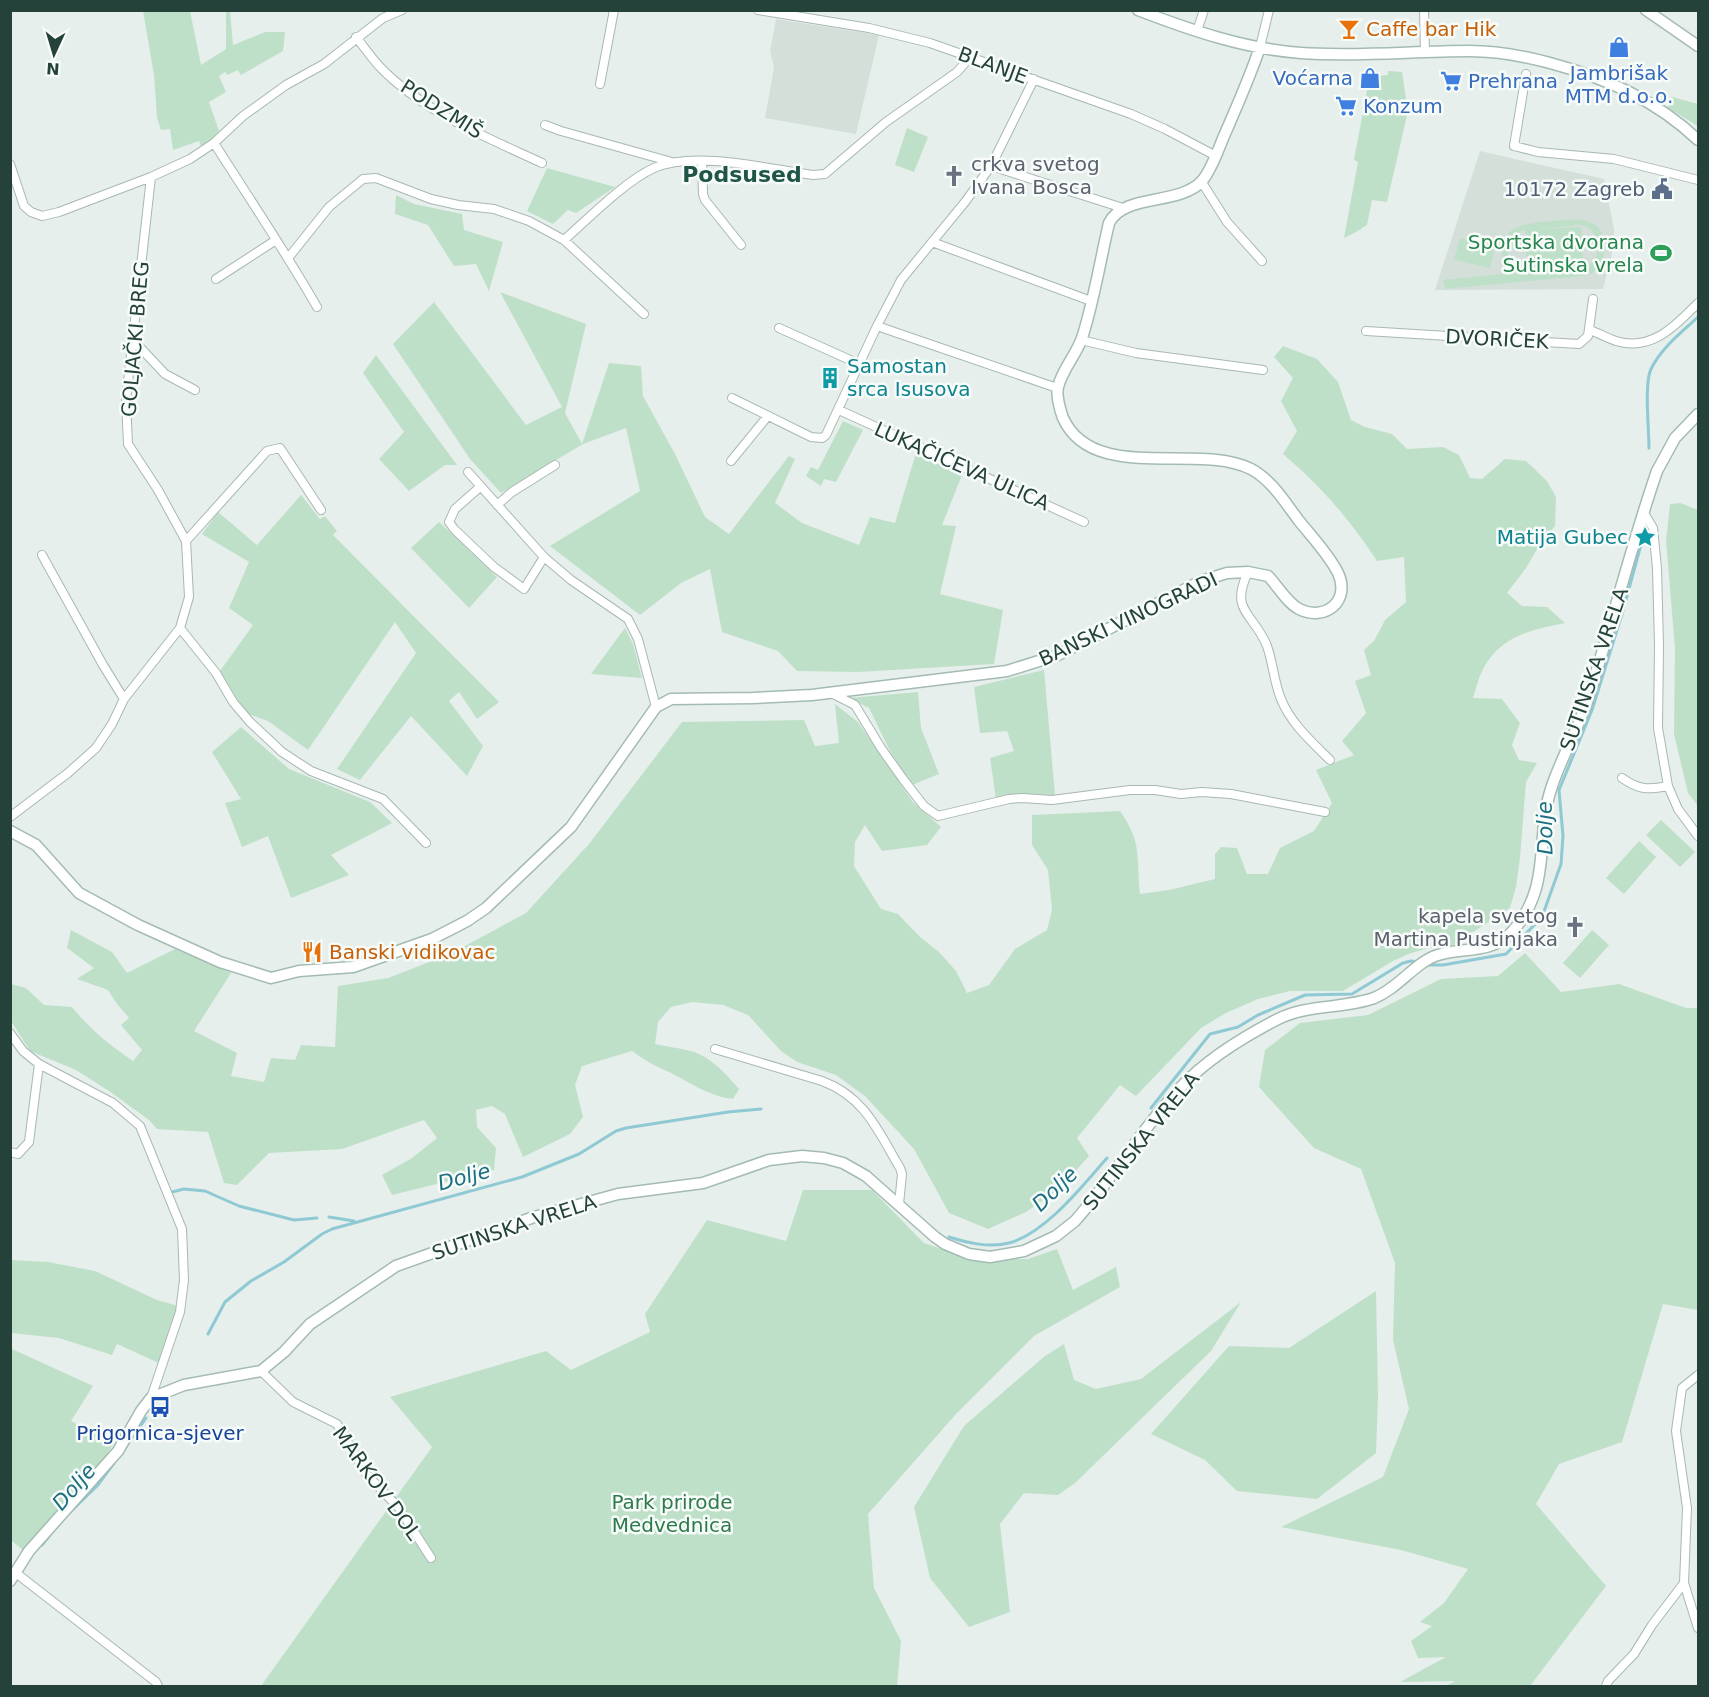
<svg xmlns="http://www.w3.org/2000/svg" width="1709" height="1697" font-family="'DejaVu Sans',sans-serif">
	<rect width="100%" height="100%" fill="#e6efeb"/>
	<path fill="#d4dfda" d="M776 19 879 35 856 134 765 118 774 67 770 51Z
		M1480 151 1604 179 1614 229 1613 249 1603 289 1435 290Z"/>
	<path fill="#bfe0c8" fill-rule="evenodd" d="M143 11H190L201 65 226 49V11H230L233 45 265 32H285L283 51 241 75 238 70 227 75 225 72 219 76 226 92 209 102 219 131 202 150 199 141 173 150 170 129 161 130 157 118 154 75Z
		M1388 71 1402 72 1408 111 1387 202 1372 200 1367 225 1356 232 1344 238 1358 162 1354 160 1368 85H1375L1377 76 1388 75Z
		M1672 97 1698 104V126L1668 108V102Z
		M907 128 928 137 914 172 895 165Z
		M547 168 615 187 576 213 568 210 553 224 527 211Z
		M396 195 414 204 462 214 464 230 503 242 489 291 476 264 454 266 428 225 395 214Z
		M1562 220C1571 220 1581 218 1590 222 1610 230 1609 262 1592 273 1589 275 1586 275 1583 276L1445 289 1443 280 1512 273C1505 267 1501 259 1502 248 1504 220 1541 223 1562 220ZM1580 225C1601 228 1605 256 1587 266L1526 272C1502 268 1501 237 1525 230L1527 269 1583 266 1581 227 1537 229Z
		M1460 238 1495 246 1490 268 1454 260Z
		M500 292 586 324 565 413 582 444 609 363 641 366 643 396 675 454 705 517 729 534 789 456 795 459 775 503 802 523 859 545 870 517 895 523 916 453 962 475 942 525 956 526 940 594 1003 610 994 664 858 672 797 671 778 651 722 632 710 569 681 583 640 615 550 546 640 491 626 428 583 444 501 493 470 459 393 344 434 302 526 425 562 407Z
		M1283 346 1317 359 1338 382 1351 420 1365 427 1392 434 1407 449 1443 447 1459 455 1470 478 1482 479 1505 459 1526 461 1547 481 1556 497 1555 526 1540 544 1526 568 1507 593 1522 606 1547 607 1565 623C1530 630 1500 636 1482 671 1478 679 1476 689 1473 698L1502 699 1520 723 1512 745 1519 760 1537 763 1526 782 1520 858 1516 887 1510 908 1453 945 1437 946 1411 953 1393 961 1343 991H1290L1258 999 1226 1013 1201 1028 1136 1096 1120 1085 1077 1138 1089 1156 1059 1189 1026 1212 988 1229 949 1213 914 1149 865 1096 836 1075 797 1062 781 1051 748 1015 723 1005 692 1002 671 1007 658 1022 655 1044C668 1047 682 1048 694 1052 712 1058 727 1075 739 1089L733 1099C708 1096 691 1083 669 1072 653 1065 646 1061 632 1051L582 1066 575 1085 583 1117 570 1134 523 1157 505 1114 492 1106 476 1110 477 1127 496 1148 494 1170 392 1195 382 1175 412 1158 437 1138 424 1120 342 1149 269 1153 237 1185 224 1183 208 1132 157 1129 149 1120 112 1093 76 1070 30 1051 11 1021V984L26 988 44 1005 72 1007C91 1030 108 1044 133 1061L142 1050 121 1025 129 1018 117 1004 108 990 77 979 94 968 67 948 71 930 112 952 127 973 175 949 231 973 194 1031 237 1053 231 1076 264 1082 271 1058 295 1060 301 1045 335 1047 338 986 388 978 450 954 526 913 589 844 682 722 804 720 815 746 839 743 835 704 858 722 913 802 941 827 927 845 882 851 865 825 855 842 854 866 881 909 898 914 920 937 939 952 956 971 967 993 989 985 1015 949 1047 930 1052 910 1048 870 1032 845V815L1120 811C1143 844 1136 857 1140 894L1169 890 1215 879V854L1221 847 1237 848 1247 874H1268L1280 848 1314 831 1332 803 1316 770 1354 755 1342 741 1366 713 1355 681 1371 675 1364 650 1374 641 1385 620 1406 602 1404 557 1377 561C1351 521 1320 485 1283 454L1297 431 1281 401 1293 378 1274 357Z
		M376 355 457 465H445L409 491 379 459 404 432 363 373Z
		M843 421 863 430 836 482 824 479 821 486 806 476 811 467 818 470Z
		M301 495 320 519 325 516 337 531 333 535 499 702 477 719 459 692 449 701 483 746 467 776 411 716 360 780 337 769 416 653 395 622 308 750 268 721 246 713 220 671 253 625 229 608 249 562 202 534 218 512 257 545Z
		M1680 503 1698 510V806L1688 793 1674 734 1675 648 1666 541 1670 504Z
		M439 522 497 577 469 608 411 548Z
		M625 628 633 644 642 678 591 674Z
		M1044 670 1055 795 1019 794 996 799 990 758 1014 751 1007 731 980 733 974 687Z
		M918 692 921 728 939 774 912 785 890 751 869 708 849 698Z
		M241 727 289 769 370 802 392 823 331 855 349 875 291 898 268 836 242 847 225 803 241 799 212 752Z
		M1661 820 1695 852 1680 867 1646 835Z
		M1639 841 1656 857 1624 894 1606 878Z
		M1592 930 1609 945 1580 978 1563 963Z
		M1525 953 1561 992 1619 984 1686 1008H1698V1310L1663 1304 1622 1442 1559 1464 1536 1504 1606 1586 1530 1686H1446L1455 1681 1400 1682 1446 1657 1418 1658 1411 1641 1432 1626 1420 1622 1444 1603 1468 1569 1401 1550 1281 1527 1383 1477 1409 1409 1393 1340 1395 1263 1361 1169 1314 1148 1259 1087 1265 1050 1300 1023 1368 1015 1441 979 1498 976Z
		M803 1190H872L924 1243 971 1259H1028L1057 1249 1073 1290 1116 1267 1120 1287 1034 1336 956 1414 868 1514 874 1588 901 1641 897 1686H261L432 1447 390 1397 546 1351 571 1370 650 1332 645 1314 707 1220 786 1241Z
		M10 1260 48 1262 95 1271 157 1300 178 1306 176 1318 159 1363 117 1344 112 1355 59 1338 11 1333Z
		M1376 1291 1378 1396 1376 1453 1317 1499 1237 1491 1205 1460 1151 1434 1229 1346 1289 1348Z
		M1241 1302 1211 1351 1075 1483 1058 1495 1024 1493 1000 1524 1010 1612 969 1627 930 1578 914 1507 964 1426 1045 1356 1064 1344 1074 1380 1096 1389 1141 1379Z
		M10 1348 93 1386 71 1421 114 1443 95 1473 43 1526 24 1551 11 1540Z"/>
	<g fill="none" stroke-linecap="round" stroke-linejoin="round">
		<path stroke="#8ec9d4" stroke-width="3" d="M1649 448C1649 429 1644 384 1651 369 1661 348 1682 332 1698 317
			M1427 965H1443L1506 954 1542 917 1561 864 1563 836 1559 790 1592 710 1622 614 1642 541
			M1151 1108 1210 1034 1238 1027 1258 1015 1305 995 1352 994 1403 963 1411 961 1418 962
			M172 1192 184 1189 205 1191 239 1206 294 1220 317 1218
			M329 1217 354 1221
			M949 1237C968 1243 989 1248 1009 1243 1046 1233 1083 1185 1107 1158
			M208 1334 225 1302 251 1281 284 1262 322 1234 332 1229 522 1177 579 1154 616 1131 626 1128 728 1112 761 1109
			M125 1448 146 1418
			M66 1516 97 1486 114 1463
			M42 1545 50 1535"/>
		<defs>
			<path id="street" d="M758 10 869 28 930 43 1131 114 1165 129 1216 156
				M1424 10 1425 52
				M1197 31 1204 10
				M356 37C364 47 371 57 379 66 423 112 486 137 542 163
				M1260 47 1269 10
				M1526 74 1514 146 1538 152 1614 159 1698 180
				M600 84 614 10
				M545 125 561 131 672 162
				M214 143C249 198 285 251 317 307
				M702 161 703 194 705 200 741 245
				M10 164 24 206 31 212 42 216 59 212 151 177 190 159 214 143 243 116 286 85 324 64 383 18 402 10
				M991 166 1123 208
				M1201 181 1227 222 1262 261
				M564 240C588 219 625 181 654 168 695 150 769 169 813 175L825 174 886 122 957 72 971 56
				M932 242 1091 301
				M289 257 329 207 363 179 376 178 431 199 458 205 494 209 529 221 564 240 644 314
				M216 279 276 240
				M877 326 1057 388
				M779 328 859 364
				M1590 330C1598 333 1607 338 1616 341 1652 352 1676 325 1698 303
				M1366 331 1579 344 1588 336 1593 299
				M1081 340 1136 353 1263 370
				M134 341 165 374 195 390
				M732 398 811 437 822 438 826 435 877 326 901 280 965 202 991 166 1034 79
				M839 410 1084 522
				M731 461 767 417
				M468 472 544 557 571 580 628 619 638 639 656 707
				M480 487 455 509 449 522 454 529 494 567 524 589 544 557
				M497 505 512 492 555 465
				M1644 513 1653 528 1657 568 1659 645 1658 728 1668 786 1678 809 1698 836
				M186 541 267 451 280 448 321 510
				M42 555 103 665 124 699
				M1248 572C1229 612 1254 613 1267 646 1273 663 1274 682 1281 699 1291 724 1312 742 1330 760
				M180 628 216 673 233 702 250 722 282 752 311 771 383 799 426 843
				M831 693 855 705 881 748 903 779 924 806 938 816 1009 799 1022 798 1052 800 1130 790H1155L1181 794 1202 792 1231 794 1325 812
				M1622 778C1639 790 1648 790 1668 786
				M10 817 68 773 96 748 112 724 124 699 180 628 189 597 186 541 158 490 128 444 126 400 151 177
				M10 1033 23 1051 39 1064 113 1103 140 1126 182 1229 184 1280 180 1312 151 1398
				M715 1049 822 1081C865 1097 878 1131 900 1168L902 1174 899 1204
				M10 1152 18 1154 29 1142 39 1064
				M261 1371 293 1402 337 1424 367 1475 399 1508 431 1558
				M16 1573 156 1682 158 1686
				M1684 1583 1698 1628
				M1606 1686 1608 1681 1634 1654 1652 1625 1684 1583 1687 1508 1676 1431 1682 1388 1698 1375"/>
			<path id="secondary" d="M1138 10C1190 30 1245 49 1301 53 1357 57 1413 51 1469 51 1497 51 1524 56 1550 63 1606 78 1656 100 1698 140
				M1646 10 1698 46
				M10 831 36 845 79 893 138 925 220 962 271 978 299 971 353 967 432 939 467 921 486 908 571 827 656 707 671 699 753 698 812 695 1007 671 1058 655 1201 581 1227 573 1248 572 1268 576C1278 586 1286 602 1299 609 1325 622 1351 601 1338 573 1329 555 1313 538 1300 522 1286 504 1272 480 1251 469 1197 442 1093 484 1063 418 1060 410 1056 395 1058 387 1062 370 1076 355 1082 338 1094 301 1100 261 1109 223 1124 193 1179 206 1202 181 1212 169 1218 150 1224 136 1237 106 1250 77 1260 47
				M10 1581 29 1551 118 1451 141 1411 151 1398 184 1385 261 1371 284 1352 310 1324 396 1266 534 1217 618 1194 703 1183 769 1160 802 1156 824 1158 843 1163 866 1176 935 1237 945 1244 969 1254 990 1257 1024 1251 1056 1236 1075 1221C1113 1178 1142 1128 1181 1087 1208 1058 1243 1037 1278 1019 1308 1004 1343 1009 1374 998 1399 988 1415 962 1438 955 1463 947 1491 954 1511 933 1554 886 1534 837 1552 786 1562 756 1578 729 1588 699 1612 624 1631 546 1657 471L1675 438 1698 414"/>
		</defs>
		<use href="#street" stroke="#a8b8b2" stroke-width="10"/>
		<use href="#secondary" stroke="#a4bbb3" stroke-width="13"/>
		<use href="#street" stroke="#fff" stroke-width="8"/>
		<use href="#secondary" stroke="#fff" stroke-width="10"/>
	</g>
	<defs>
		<symbol id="bar-bare" viewBox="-9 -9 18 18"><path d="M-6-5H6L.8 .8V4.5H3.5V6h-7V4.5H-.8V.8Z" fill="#e8710a" stroke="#f7fbf9" stroke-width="2.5" paint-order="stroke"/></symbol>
		<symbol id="shop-bare" viewBox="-9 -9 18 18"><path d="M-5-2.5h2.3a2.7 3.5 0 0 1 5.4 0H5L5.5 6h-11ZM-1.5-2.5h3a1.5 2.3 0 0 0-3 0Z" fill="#3f7fe0" stroke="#f7fbf9" stroke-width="2.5" paint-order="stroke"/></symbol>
		<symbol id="supermarket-bare" viewBox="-9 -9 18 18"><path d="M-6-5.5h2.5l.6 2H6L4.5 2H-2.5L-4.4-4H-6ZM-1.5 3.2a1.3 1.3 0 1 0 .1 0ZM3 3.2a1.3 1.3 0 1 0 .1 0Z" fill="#3f7fe0" stroke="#f7fbf9" stroke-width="2.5" paint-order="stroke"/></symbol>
		<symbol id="church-bare" viewBox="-9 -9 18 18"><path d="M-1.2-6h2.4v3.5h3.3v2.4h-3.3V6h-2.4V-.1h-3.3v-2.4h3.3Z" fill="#6b7280" stroke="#f7fbf9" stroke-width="2.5" paint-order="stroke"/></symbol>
		<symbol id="civic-bare" viewBox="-9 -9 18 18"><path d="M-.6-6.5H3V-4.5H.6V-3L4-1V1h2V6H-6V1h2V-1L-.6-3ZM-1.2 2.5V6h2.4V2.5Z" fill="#5c6f8a" stroke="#f7fbf9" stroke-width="2.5" paint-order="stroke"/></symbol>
		<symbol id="stadium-bare" viewBox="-9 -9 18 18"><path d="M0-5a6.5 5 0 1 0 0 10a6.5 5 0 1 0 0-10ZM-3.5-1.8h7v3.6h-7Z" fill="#2e9e5b" stroke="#f7fbf9" stroke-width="2.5" paint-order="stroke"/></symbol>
		<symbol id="building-bare" viewBox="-9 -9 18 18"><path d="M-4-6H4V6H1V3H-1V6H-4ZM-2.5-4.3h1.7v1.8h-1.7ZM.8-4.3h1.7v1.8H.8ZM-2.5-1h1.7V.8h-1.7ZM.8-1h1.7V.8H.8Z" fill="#0f9aa8" stroke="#f7fbf9" stroke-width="2.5" paint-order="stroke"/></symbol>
		<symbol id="sight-bare" viewBox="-9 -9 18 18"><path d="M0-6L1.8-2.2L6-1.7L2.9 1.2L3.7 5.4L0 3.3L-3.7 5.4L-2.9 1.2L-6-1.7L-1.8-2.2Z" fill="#0f9aa8" stroke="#f7fbf9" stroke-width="2.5" paint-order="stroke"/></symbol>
		<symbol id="restaurant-bare" viewBox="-9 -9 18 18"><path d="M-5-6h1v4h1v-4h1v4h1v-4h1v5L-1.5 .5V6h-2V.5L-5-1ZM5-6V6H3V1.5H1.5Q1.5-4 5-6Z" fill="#e8710a" stroke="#f7fbf9" stroke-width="2.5" paint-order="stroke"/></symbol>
		<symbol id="bus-bare" viewBox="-9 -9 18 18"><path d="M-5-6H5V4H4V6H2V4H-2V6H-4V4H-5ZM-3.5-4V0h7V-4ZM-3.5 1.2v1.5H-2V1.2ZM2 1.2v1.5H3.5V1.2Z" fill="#1a4fb4" stroke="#f7fbf9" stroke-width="2.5" paint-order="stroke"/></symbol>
	</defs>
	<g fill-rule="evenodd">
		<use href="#bar-bare" x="1334" y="14" width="30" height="30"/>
		<use href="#shop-bare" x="1604" y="32" width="30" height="30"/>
		<use href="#shop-bare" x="1355" y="63" width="30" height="30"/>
		<use href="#supermarket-bare" x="1436" y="66" width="30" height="30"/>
		<use href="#supermarket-bare" x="1331" y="91" width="30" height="30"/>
		<use href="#church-bare" x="939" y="161" width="30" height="30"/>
		<use href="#civic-bare" x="1647" y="174" width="30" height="30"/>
		<use href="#stadium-bare" x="1646" y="238" width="30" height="30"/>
		<use href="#building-bare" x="815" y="363" width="30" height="30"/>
		<use href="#sight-bare" x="1630" y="522" width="30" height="30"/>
		<use href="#church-bare" x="1560" y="912" width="30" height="30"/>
		<use href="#restaurant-bare" x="297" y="937" width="30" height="30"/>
		<use href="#bus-bare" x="145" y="1392" width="30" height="30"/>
	</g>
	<g text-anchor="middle" stroke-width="5" stroke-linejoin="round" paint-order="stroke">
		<g font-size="20" fill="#c56008" stroke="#f7fbf9" text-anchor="start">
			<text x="1366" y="36">Caffe bar Hik</text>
			<text x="329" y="959">Banski vidikovac</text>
		</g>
		<g font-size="20" fill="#24423a" stroke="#f7fbf9">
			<text transform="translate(993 65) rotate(20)" y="7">BLANJE</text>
			<text transform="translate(442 109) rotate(32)" y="7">PODZMIŠ</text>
			<text transform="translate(135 339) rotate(-85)" y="7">GOLJAČKI BREG</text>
			<text transform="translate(1497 339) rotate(3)" y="7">DVORIČEK</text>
			<text transform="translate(962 466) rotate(24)" y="7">LUKAČIĆEVA ULICA</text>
			<text transform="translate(1128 619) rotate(-25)" y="7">BANSKI VINOGRADI</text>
			<text transform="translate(1594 669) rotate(-71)" y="7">SUTINSKA VRELA</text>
			<text transform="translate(1141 1141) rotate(-51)" y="7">SUTINSKA VRELA</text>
			<text transform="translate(514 1227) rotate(-18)" y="7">SUTINSKA VRELA</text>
			<text transform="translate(377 1483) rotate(54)" y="7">MARKOV DOL</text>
		</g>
		<g font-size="20" fill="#366cbe" stroke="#f7fbf9" text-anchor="start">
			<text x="1619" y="80" text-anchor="middle">Jambrišak<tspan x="1619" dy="23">MTM d.o.o.</tspan></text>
			<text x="1353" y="85" text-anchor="end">Voćarna</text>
			<text x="1468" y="88">Prehrana</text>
			<text x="1363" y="113">Konzum</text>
		</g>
		<g font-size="20" fill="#5b616d" stroke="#f7fbf9" text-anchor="start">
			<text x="971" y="171">crkva svetog<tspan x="971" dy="23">Ivana Bosca</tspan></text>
			<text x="1558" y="923" text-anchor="end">kapela svetog<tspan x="1558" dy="23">Martina Pustinjaka</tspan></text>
		</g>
		<g font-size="20" fill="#4e5e75" stroke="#f7fbf9" text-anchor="end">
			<text x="1645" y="196">10172 Zagreb</text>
		</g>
		<g font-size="20" fill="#27864d" stroke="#f7fbf9" text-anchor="end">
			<text x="1644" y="249">Sportska dvorana<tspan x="1644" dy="23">Sutinska vrela</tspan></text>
		</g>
		<g font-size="20" fill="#0d838f" stroke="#f7fbf9" text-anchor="start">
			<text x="847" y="373">Samostan<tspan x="847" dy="23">srca Isusova</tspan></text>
			<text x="1628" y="544" text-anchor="end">Matija Gubec</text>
		</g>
		<g font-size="20" fill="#164399" stroke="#f7fbf9">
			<text x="160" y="1440">Prigornica-sjever</text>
		</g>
		<g font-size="20" fill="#2d7a4b" stroke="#f7fbf9">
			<text x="672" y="1509">Park prirode<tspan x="672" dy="23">Medvednica</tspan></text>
		</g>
		<g font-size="21" font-style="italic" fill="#1c6f80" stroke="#f7fbf9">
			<text transform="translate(1545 828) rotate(-91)" y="7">Dolje</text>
			<text transform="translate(464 1177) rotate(-15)" y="7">Dolje</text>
			<text transform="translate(1055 1189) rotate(-44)" y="7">Dolje</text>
			<text transform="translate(74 1487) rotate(-49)" y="7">Dolje</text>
		</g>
		<g font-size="22" font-weight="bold" fill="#1f5548" stroke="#f7fbf9">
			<text x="742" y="182">Podsused</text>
		</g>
	</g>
	<rect width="1709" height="1697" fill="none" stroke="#24423a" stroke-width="24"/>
	<g transform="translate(54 54) rotate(184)" stroke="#f7fbf9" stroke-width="4.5" paint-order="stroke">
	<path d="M0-4.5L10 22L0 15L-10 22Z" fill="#24423a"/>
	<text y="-9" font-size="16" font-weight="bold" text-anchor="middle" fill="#24423a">N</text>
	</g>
</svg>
